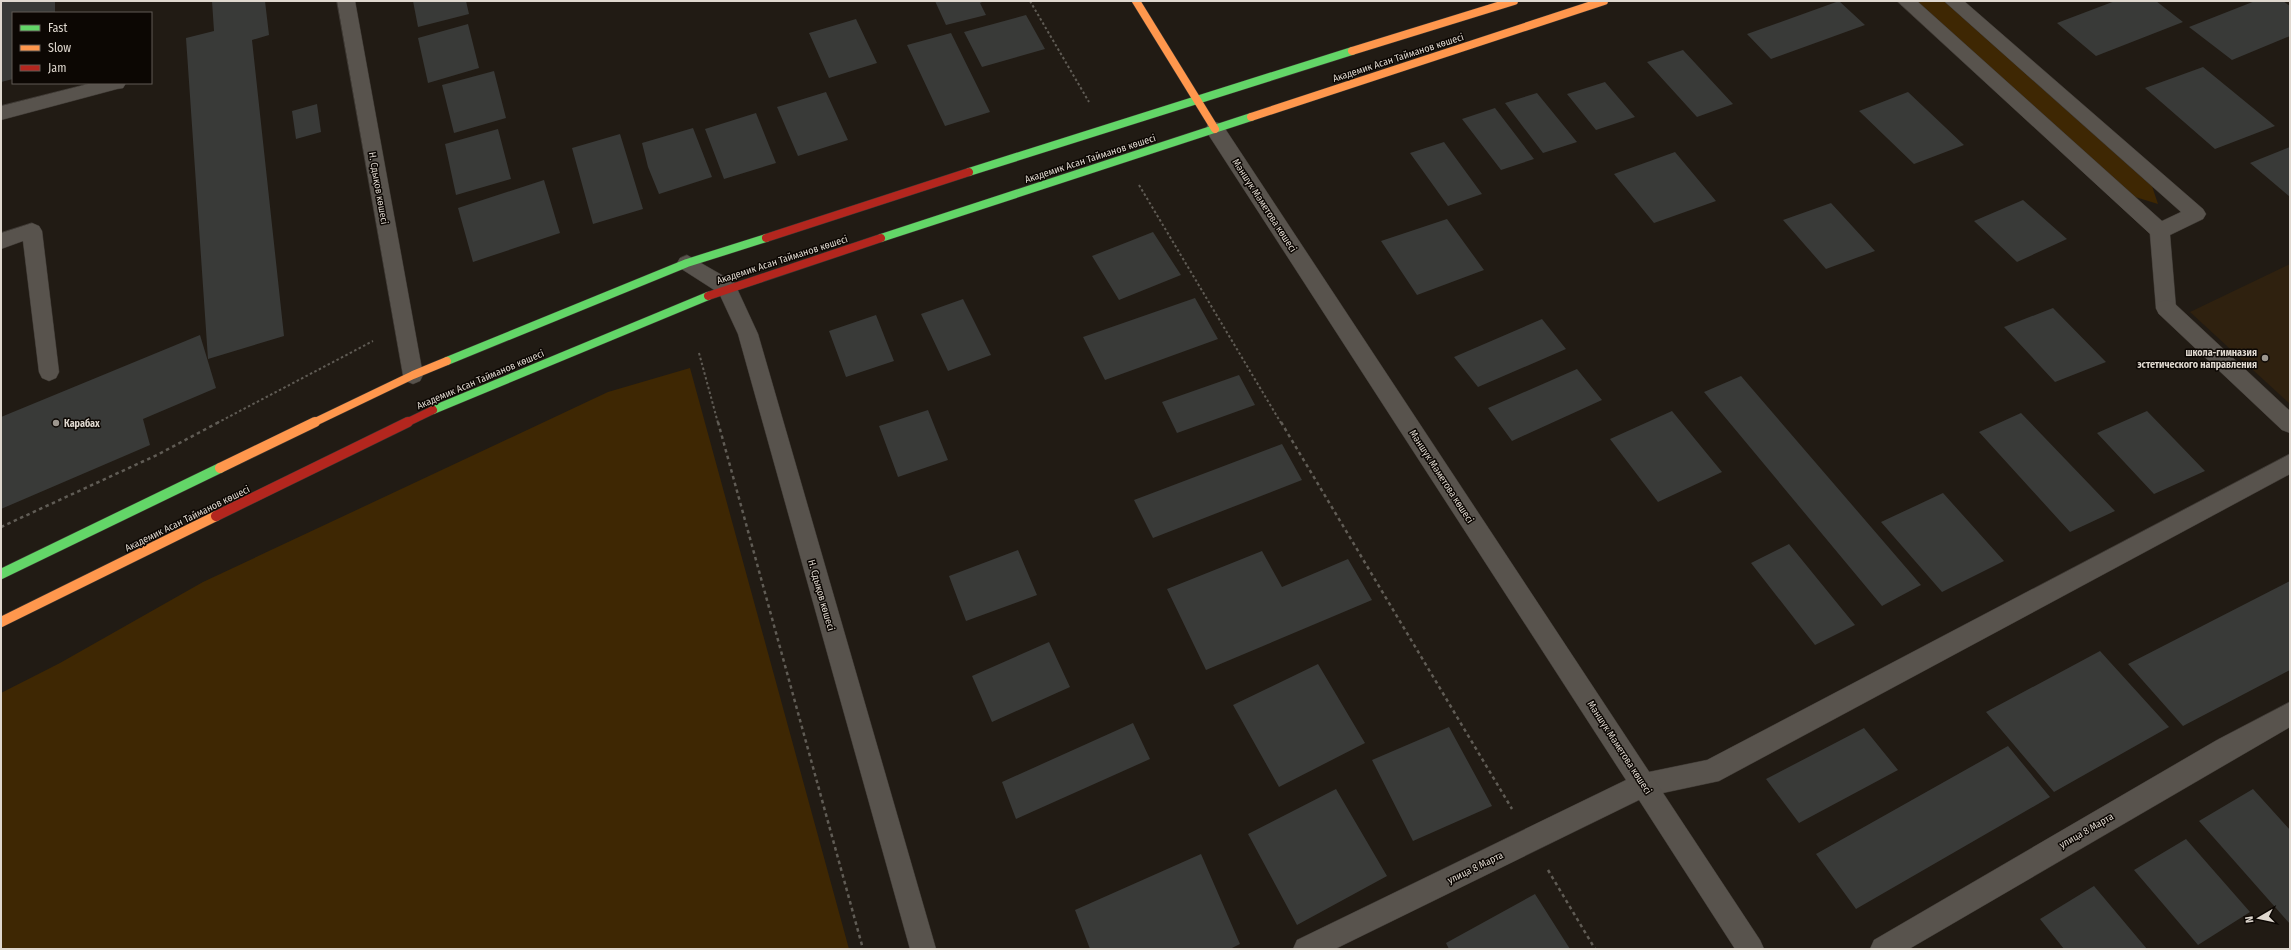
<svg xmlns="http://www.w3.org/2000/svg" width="2291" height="950" font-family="'Fira Sans Condensed',sans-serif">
	<rect width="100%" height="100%" fill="#211b14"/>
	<path fill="#2f210f" d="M2290 264V404L2190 312Z"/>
	<path fill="#3e2703" d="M1914 1H1944L2152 186 2158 204 2132 196Z
		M690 368 849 949H1V693L60 663 203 582 608 392Z"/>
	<path fill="#393a38" d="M1 1H55V13H13V79L1 82Z
		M212 1H265L269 35 252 40 284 336 208 359 186 38 214 31Z
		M413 1H466L469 14 418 27Z
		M935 1H984L980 3 986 15 946 25Z
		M1839 1 1865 25 1771 59 1747 34Z
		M2115 1H2156L2183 22 2096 56 2057 23Z
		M2255 1H2283L2290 6V36L2232 60 2189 27Z
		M1026 15 1045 49 982 67 964 32Z
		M856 19 877 63 829 78 809 33Z
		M468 24 479 68 428 83 418 38Z
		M951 33 990 112 945 126 907 45Z
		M1683 50 1733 104 1697 117 1647 62Z
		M2203 67 2275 126 2215 149 2145 88Z
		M494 71 506 118 454 133 442 85Z
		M1605 82 1635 117 1596 130 1567 94Z
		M826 92 848 140 798 156 777 107Z
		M1908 92 1964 145 1914 164 1859 111Z
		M1537 93 1577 142 1543 153 1505 103Z
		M317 104 321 132 296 139 292 111Z
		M1495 108 1534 159 1501 170 1462 119Z
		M756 113 776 163 724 179 705 129Z
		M693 128 712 177 659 194 648 167 642 143Z
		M498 129 511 179 456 195 445 144Z
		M620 134 643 209 593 224 572 148Z
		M1444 142 1482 194 1448 206 1410 153Z
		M2290 147V197L2250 163Z
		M1675 152 1716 201 1654 223 1614 174Z
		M544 180 560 233 473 262 458 208Z
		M2023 200 2067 239 2017 262 1974 221Z
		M1831 203 1875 251 1826 269 1783 220Z
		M1447 219 1484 270 1417 295 1381 241Z
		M1153 232 1181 275 1119 300 1092 256Z
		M1195 298 1218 339 1105 380 1083 337Z
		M963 299 991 355 948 371 921 314Z
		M2053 308 2106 362 2055 382 2004 327Z
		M876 315 894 361 846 377 829 331Z
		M1542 319 1566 349 1478 387 1454 357Z
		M200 335 216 388 143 419 150 445 1 509V417Z
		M1577 369 1602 400 1512 441 1488 408Z
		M1239 375 1255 405 1177 433 1162 402Z
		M1741 376 1921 585 1882 606 1704 392Z
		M928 410 948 460 898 477 879 426Z
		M1672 411 1722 472 1658 502 1610 439Z
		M2147 411 2205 471 2154 494 2097 433Z
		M2021 413 2115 511 2070 532 1979 432Z
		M1282 444 1302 480 1153 538 1134 500Z
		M1943 493 2004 561 1942 592 1881 522Z
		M1789 544 1855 625 1815 645 1751 563Z
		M1018 550 1037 595 966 621 949 576Z
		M1262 551 1282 587 1348 559 1372 600 1206 670 1167 589Z
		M2290 581V670L2183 726 2128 664Z
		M1049 642 1070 687 992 722 972 676Z
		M2100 651 2169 727 2054 792 1986 712Z
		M1318 664 1365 743 1279 787 1233 705Z
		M1133 723 1150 759 1016 819 1002 782Z
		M1449 727 1492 806 1413 841 1372 760Z
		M1864 728 1898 770 1799 823 1766 779Z
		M2008 746 2050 797 1856 909 1816 854Z
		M1336 789 1387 876 1297 925 1248 834Z
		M2253 789 2290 830V924L2199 821Z
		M2186 839 2250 912 2198 945 2134 870Z
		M1201 854 1240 944 1230 949H1090L1075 910Z
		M2094 886 2147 949H2064L2040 919Z
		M1535 894 1570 949H1449L1446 943Z"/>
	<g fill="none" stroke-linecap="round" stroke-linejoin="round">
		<defs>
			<path id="lane" d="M1897 1H1917L2162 221 2181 212 1944 1H1964L2203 209 2206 214 2203 219 2170 235 2176 308 2173 314 2166 316 2159 314 2156 308 2150 234Z
				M92 83H126L123 88 117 89 1 120V106Z
				M32 223 39 226 42 231 59 372 56 378 49 381 42 378 39 372 23 241 1 249V233Z
				M2290 454V474L1719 781 1644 797 1635 794 1631 785 1635 776 1644 773 1707 760Z"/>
			<path id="street" d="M337 1H355L423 375 420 381 413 384 406 381 403 375Z
				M1215 122 1222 124 1760 940 1764 949H1735L1639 800 1335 949H1293L1297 940 1626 780 1208 134 1206 129 1208 124Z
				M687 255 734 282 758 334 936 949H910L738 334 719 293 680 268 677 263 680 258Z
				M2166 300 2173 302 2290 411V433L2282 430 2159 314 2156 308 2159 302Z
				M2290 702V727L1909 949H1870L1874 940 2217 740Z"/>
			<path id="fast-far1" d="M969 172 1352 51
				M881 238 1251 117
				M447 361 687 263 766 238
				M433 410 708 296"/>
			<path id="fast" d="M1 574 220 468"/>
			<path id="slow-far1" d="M1136 1 1215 129
				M1352 51 1514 1
				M1251 117 1604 1
				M313 423 413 375 447 361"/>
			<path id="slow" d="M220 468 315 422
				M1 622 216 516"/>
			<path id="jam-far1" d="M766 238 969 172
				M708 296 881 238
				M406 423 433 410"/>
			<path id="jam" d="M216 516 408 422"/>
		</defs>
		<use href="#lane" stroke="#3d3833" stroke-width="1"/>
		<use href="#street" stroke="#3d3833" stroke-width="1"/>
		<use href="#fast-far1" stroke="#3d3833" stroke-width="9"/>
		<use href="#fast" stroke="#3d3833" stroke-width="11"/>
		<use href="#slow-far1" stroke="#3d3833" stroke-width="9"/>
		<use href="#slow" stroke="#3d3833" stroke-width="11"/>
		<use href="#jam-far1" stroke="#3d3833" stroke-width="9"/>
		<use href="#jam" stroke="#3d3833" stroke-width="11"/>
		<path stroke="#605c55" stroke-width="2" stroke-dasharray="2.5 2.5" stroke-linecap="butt" d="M1030 1 1089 102
			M1139 185 1281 423
			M699 353 718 423
			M217 423 373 341"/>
		<path stroke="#605c55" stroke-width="2.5" stroke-dasharray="3.5 3.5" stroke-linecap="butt" d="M718 422 863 949
			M1281 422 1512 809
			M1 527 157 455 219 422
			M1548 870 1595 949"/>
		<use href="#lane" fill="#58534d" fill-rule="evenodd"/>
		<use href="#street" fill="#58534d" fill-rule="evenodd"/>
		<use href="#fast-far1" stroke="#63d668" stroke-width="8"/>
		<use href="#fast" stroke="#63d668" stroke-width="10"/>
		<use href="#slow-far1" stroke="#ff974d" stroke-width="8"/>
		<use href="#slow" stroke="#ff974d" stroke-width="10"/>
		<use href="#jam-far1" stroke="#b3261e" stroke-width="8"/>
		<use href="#jam" stroke="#b3261e" stroke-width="10"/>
	</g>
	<g fill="#9c968e" stroke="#0c0703" stroke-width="1.5">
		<circle cx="2265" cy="358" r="4"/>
		<circle cx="56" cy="423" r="4"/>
	</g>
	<g text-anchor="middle" stroke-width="3" stroke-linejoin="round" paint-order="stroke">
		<g font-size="10" fill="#dfd8cf" stroke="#0c0703">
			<text transform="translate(1398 57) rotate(-18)" y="4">Академик Асан Тайманов көшесі</text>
			<text transform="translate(1090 158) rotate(-18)" y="4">Академик Асан Тайманов көшесі</text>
			<text transform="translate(379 188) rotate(80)" y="4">Н. Сдықов көшесі</text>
			<text transform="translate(1265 205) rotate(57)" y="4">Мәншүк Мәметова көшесі</text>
			<text transform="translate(782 259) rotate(-18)" y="4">Академик Асан Тайманов көшесі</text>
			<text transform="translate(480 379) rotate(-23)" y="4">Академик Асан Тайманов көшесі</text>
			<text transform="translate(1442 476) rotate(57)" y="4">Мәншүк Мәметова көшесі</text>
			<text transform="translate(187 518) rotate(-26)" y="4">Академик Асан Тайманов көшесі</text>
			<text transform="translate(822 595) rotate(74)" y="4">Н. Сдықов көшесі</text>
			<text transform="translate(1620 747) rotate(57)" y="4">Мәншүк Мәметова көшесі</text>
			<text transform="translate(2086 830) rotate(-30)" y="4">улица 8 Марта</text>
			<text transform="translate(1475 867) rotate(-26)" y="4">улица 8 Марта</text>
		</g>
		<g font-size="10" font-weight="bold" fill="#dfd8cf" stroke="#0c0703" text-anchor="end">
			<text x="2257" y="356">школа-гимназия<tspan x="2257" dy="12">эстетического направления</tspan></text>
			<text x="64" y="427" text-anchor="start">Карабах</text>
		</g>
	</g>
	<rect width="2291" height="950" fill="none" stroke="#dfd8cf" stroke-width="4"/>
	<rect x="12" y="12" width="140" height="72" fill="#0c0703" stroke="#605b55"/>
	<rect x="20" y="25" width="20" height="6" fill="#63d668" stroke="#605b55"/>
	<text x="48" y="32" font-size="12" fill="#dfd8cf">Fast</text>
	<rect x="20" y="45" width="20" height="6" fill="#ff974d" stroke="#605b55"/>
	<text x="48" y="52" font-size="12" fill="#dfd8cf">Slow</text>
	<rect x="20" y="65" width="20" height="6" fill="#b3261e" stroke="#605b55"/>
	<text x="48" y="72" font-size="12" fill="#dfd8cf">Jam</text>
	<g transform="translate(2259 918) rotate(261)" stroke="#0c0703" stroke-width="3" paint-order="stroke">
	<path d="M0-3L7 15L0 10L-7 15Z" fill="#dfd8cf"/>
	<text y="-6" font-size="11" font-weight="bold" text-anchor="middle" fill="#dfd8cf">N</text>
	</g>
</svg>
